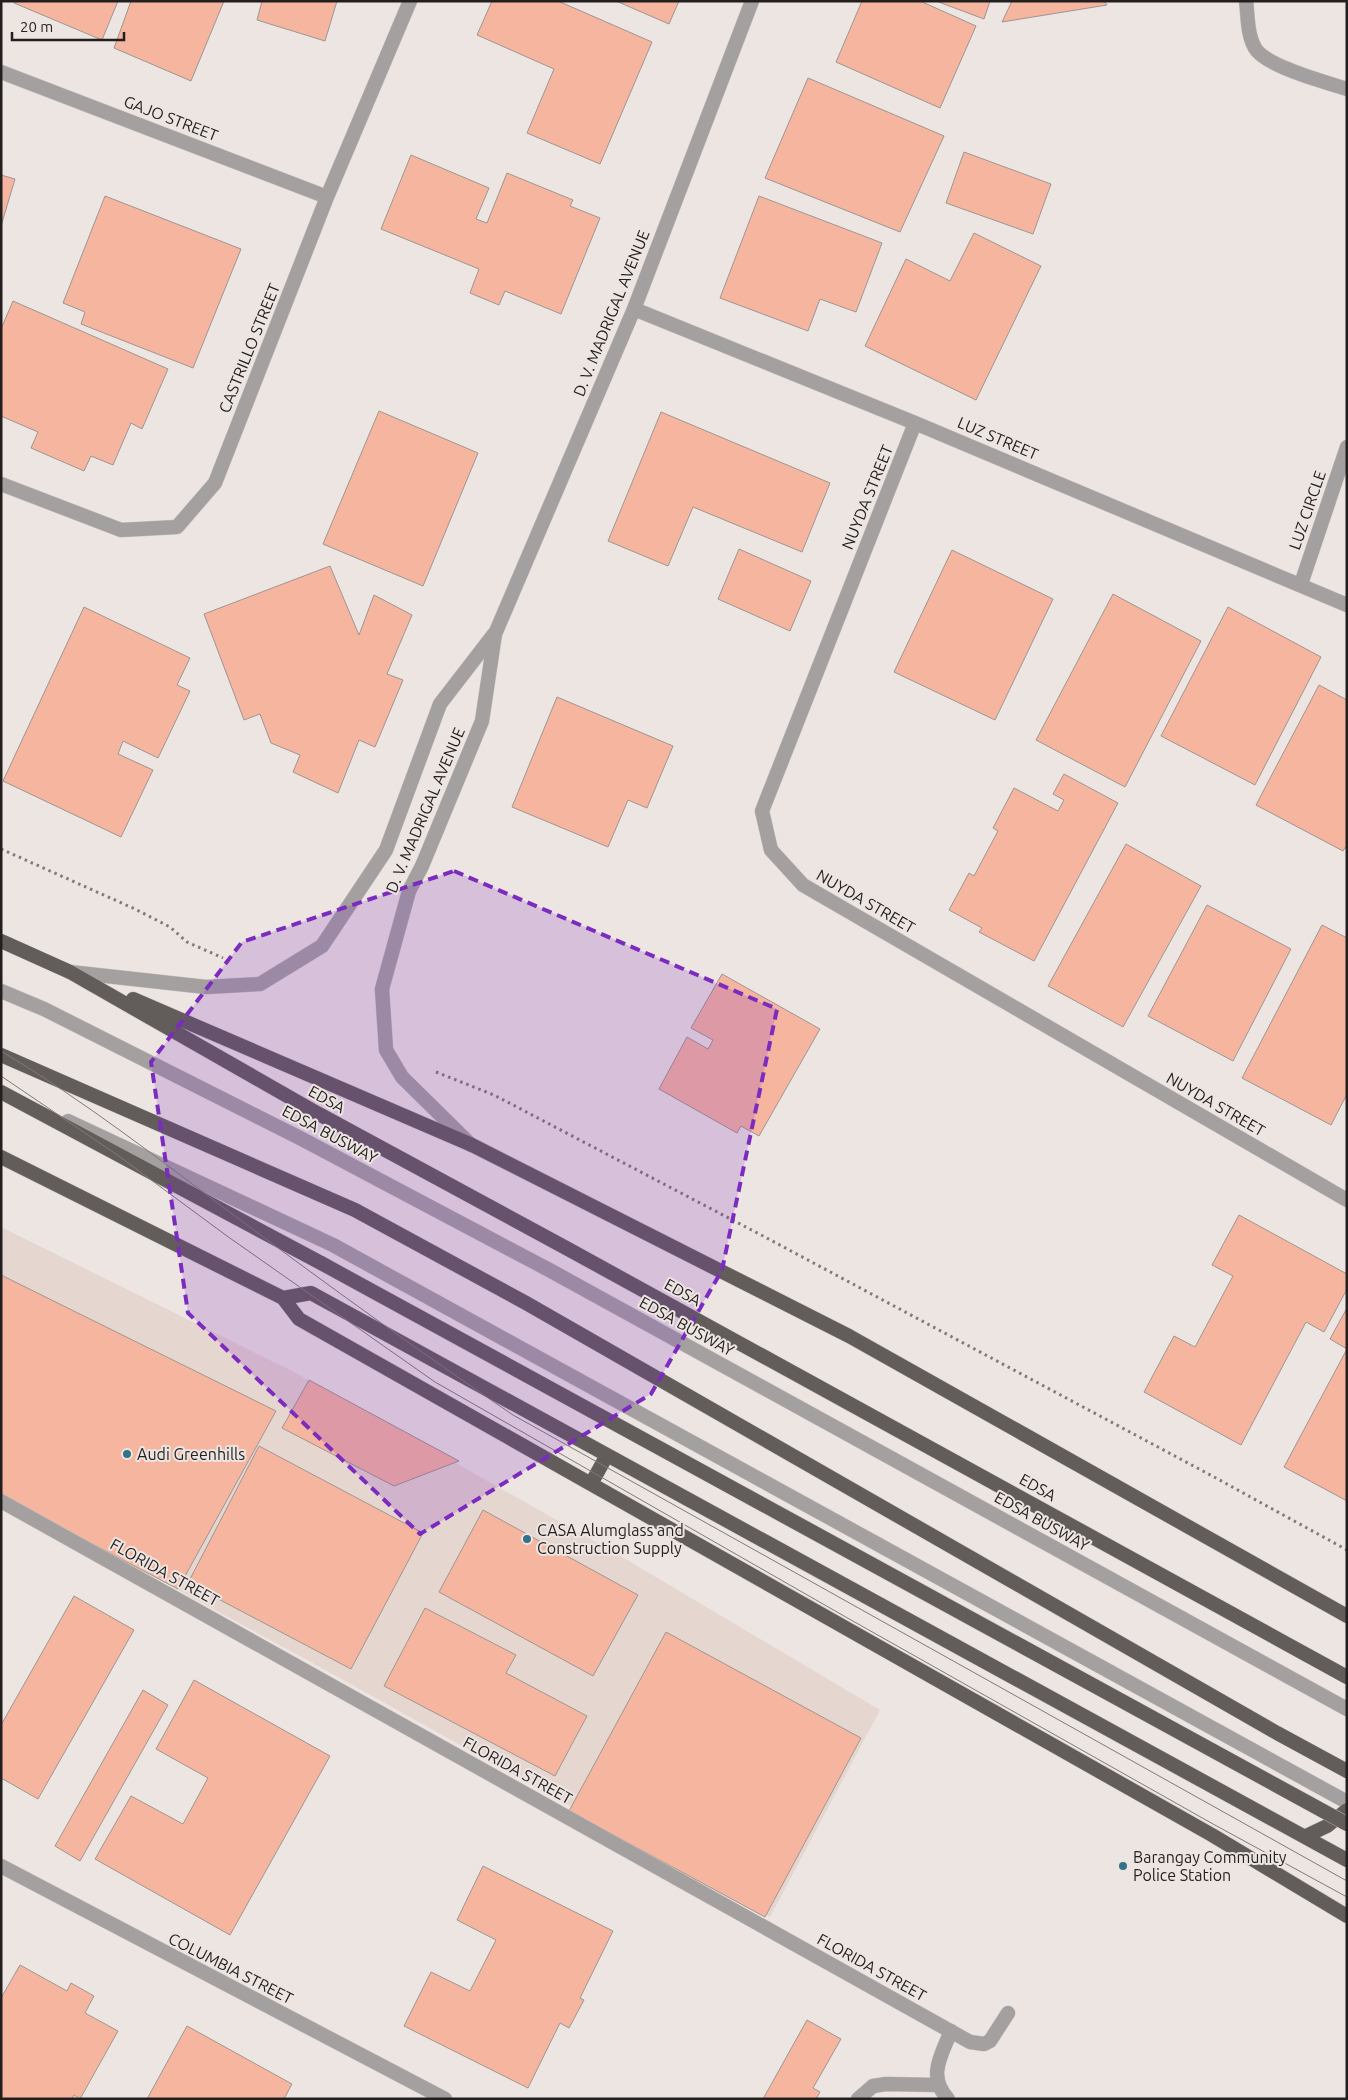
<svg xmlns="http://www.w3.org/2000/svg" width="1348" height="2100" font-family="Ubuntu,sans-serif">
	<rect width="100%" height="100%" fill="#ede5e2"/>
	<path fill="#e6d6d0" d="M1 1227 296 1373 617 1554 880 1710 770 1917 307 1660 1 1494Z"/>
	<path fill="#f5b59f" stroke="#9d9693" d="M15 1H118L102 40 14 3Z
		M131 1H224L191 81 114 48Z
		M262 1H337L325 41 257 20Z
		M492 1H558L652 42 600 164 527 133 554 69 477 35Z
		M616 1H679L669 24Z
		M862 1H920L976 26 940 108 836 62Z
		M936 1H990L984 19Z
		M1012 1H1104L1107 5 1002 22Z
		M808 78 944 136 900 232 765 178Z
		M964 152 1051 184 1033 234 946 203Z
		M411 155 489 188 476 219 487 223 507 173 573 200 570 206 600 218 561 314 505 291 499 305 470 293 479 269 381 229Z
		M1 175 15 179 1 226Z
		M105 196 241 249 193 368 81 324 85 312 63 303Z
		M759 196 882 243 856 312 820 299 808 331 720 298Z
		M974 233 1041 266 976 400 865 346 906 259 950 281Z
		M13 301 168 369 142 429 131 423 113 465 91 456 84 471 31 448 38 432 1 416V329Z
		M379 411 478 453 423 586 323 544Z
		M661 412 830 483 802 552 693 507 668 566 608 541Z
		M739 549 811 581 790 631 718 599Z
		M952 550 1053 599 995 720 894 672Z
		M330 566 359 635 374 595 412 615 387 674 403 680 375 747 359 740 338 793 293 772 300 755 271 743 260 714 244 720 204 614Z
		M1113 594 1201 641 1125 787 1036 740Z
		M84 607 190 658 177 685 190 691 158 758 123 741 118 754 153 770 121 837 3 781Z
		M1228 607 1321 657 1255 785 1161 736Z
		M1319 685 1347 700V845L1343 851 1256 805Z
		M557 697 673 746 647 808 628 800 608 847 512 807Z
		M1064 774 1118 803 1034 961 979 932 982 928 949 910 969 873 974 876 998 831 993 828 1014 788 1058 811 1064 800 1053 794Z
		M1126 844 1201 886 1123 1027 1048 986Z
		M1207 905 1291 949 1233 1061 1148 1016Z
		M1322 925 1347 938V1094L1331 1125 1242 1078Z
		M722 974 820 1029 759 1136 741 1126 737 1133 659 1089 687 1037 708 1049 713 1040 691 1028Z
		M1239 1215 1347 1274V1289L1324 1332 1306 1322 1241 1445 1144 1392 1174 1336 1195 1347 1233 1276 1212 1265Z
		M1 1275 276 1411 178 1589 1 1496Z
		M1347 1308V1349L1330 1339Z
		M1347 1349V1501L1284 1467Z
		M309 1380 459 1461 394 1486 282 1428Z
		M259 1446 423 1533 351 1669 188 1583Z
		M483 1510 638 1595 593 1676 439 1592Z
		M74 1596 134 1630 38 1799 1 1778V1725Z
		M425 1608 516 1655 506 1673 587 1716 555 1776 384 1686Z
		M666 1632 861 1738 765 1917 569 1811Z
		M194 1680 330 1756 230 1935 95 1859 131 1796 183 1824 208 1778 156 1749Z
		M143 1690 168 1705 80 1861 55 1846Z
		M483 1866 613 1931 580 1998 584 2000 569 2028 560 2023 528 2088 404 2026 431 1972 470 1991 496 1940 457 1920Z
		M20 1965 67 1991 71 1983 94 1996 85 2013 118 2031 80 2099 74 2095 72 2099H1V1998Z
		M807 2020 841 2039 813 2088 820 2092 816 2099H763Z
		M187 2026 292 2084 284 2099H147Z"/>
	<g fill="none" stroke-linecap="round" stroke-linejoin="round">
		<defs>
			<path id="service" d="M1 991 44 1009 300 1138 553 1272 1347 1709
				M68 1121 333 1245 1347 1802
				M1 1501 970 2042 984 2044 990 2041 1008 2013
				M858 2099 873 2086 886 2084 937 2085
				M948 2099C927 2076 941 2056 951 2031"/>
			<path id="minor" d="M1246 1C1248 16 1247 34 1255 48 1265 66 1325 82 1347 89
				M1 72 327 197
				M634 309 915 423 1347 605
				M915 423 762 811 771 850 803 885 1347 1200
				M1 484 121 530 177 527 215 483 327 197 410 1
				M1301 584 1347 447
				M70 972 206 987 260 984 322 946 386 850 440 704 494 634
				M471 1145 402 1077 386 1050 382 989 409 891 422 866 482 721 495 634 634 309 752 1
				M1 1866 445 2099"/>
			<path id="trunk" d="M1 941 70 972 317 1113 568 1249 1347 1677
				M133 999 472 1145 849 1336 1347 1616
				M1 1055 355 1210 526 1303 1277 1733 1347 1771
				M1 1092 321 1263
				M1 1157 283 1298 299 1319 1212 1835 1347 1916
				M283 1298 311 1293 1347 1860
				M591 1484 607 1455
				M1306 1836 1327 1826 1347 1810"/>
		</defs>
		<use href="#service" stroke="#c8c1bf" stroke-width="15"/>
		<use href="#minor" stroke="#c8c1bf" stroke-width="15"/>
		<use href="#trunk" stroke="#c8c1bf" stroke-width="15"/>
		<path stroke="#817b79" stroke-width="3" stroke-dasharray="2.5 4" stroke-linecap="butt" d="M1 849 135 909 170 927 187 942 223 958
			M436 1072 494 1095 763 1236 1216 1478 1347 1550"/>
		<use href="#service" stroke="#a3a09f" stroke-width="14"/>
		<use href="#minor" stroke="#a3a09f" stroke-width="14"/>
		<use href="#trunk" stroke="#625c5a" stroke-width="14"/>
		<path stroke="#7f7a78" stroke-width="1" d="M1 1051C85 1101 161 1161 239 1219 329 1286 420 1352 513 1415L1347 1881
			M1 1076 116 1154 227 1236 435 1382 844 1616 1213 1824 1347 1897"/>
		<defs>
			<path id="trunk-bridge" d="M321 1263 1347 1824"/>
		</defs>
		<use href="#trunk-bridge" stroke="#c8c1bf" stroke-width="15" stroke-linecap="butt"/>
		<use href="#trunk-bridge" stroke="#625c5a" stroke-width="14"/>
	</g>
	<path fill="#7b2cbf" fill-opacity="0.2" stroke="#7b2cbf" stroke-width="4" stroke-dasharray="10 6" stroke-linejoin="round" d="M454 871 777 1009 722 1270 651 1394 420 1534 188 1313 151 1062 242 942Z"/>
	<g fill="#337287" stroke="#ede5e2" stroke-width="2">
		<circle cx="127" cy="1454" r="5"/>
		<circle cx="527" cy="1539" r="5"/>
		<circle cx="1123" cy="1866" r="5"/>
	</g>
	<g text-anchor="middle" stroke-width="4" stroke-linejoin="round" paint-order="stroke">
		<g font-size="16" fill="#221f1e" stroke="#ede5e2">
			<text transform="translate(171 118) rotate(21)" y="6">GAJO STREET</text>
			<text transform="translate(611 313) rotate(-68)" y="6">D. V. MADRIGAL AVENUE</text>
			<text transform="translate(249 348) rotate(-68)" y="6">CASTRILLO STREET</text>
			<text transform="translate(998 438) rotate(23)" y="6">LUZ STREET</text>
			<text transform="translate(867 497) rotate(-68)" y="6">NUYDA STREET</text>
			<text transform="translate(1307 510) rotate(-71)" y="6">LUZ CIRCLE</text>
			<text transform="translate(425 810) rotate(-67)" y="6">D. V. MADRIGAL AVENUE</text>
			<text transform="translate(866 901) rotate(30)" y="6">NUYDA STREET</text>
			<text transform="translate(327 1099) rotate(29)" y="6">EDSA</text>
			<text transform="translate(1216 1104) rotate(30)" y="6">NUYDA STREET</text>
			<text transform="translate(330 1134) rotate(28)" y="6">EDSA BUSWAY</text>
			<text transform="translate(683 1292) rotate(29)" y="6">EDSA</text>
			<text transform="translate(687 1326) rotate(29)" y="6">EDSA BUSWAY</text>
			<text transform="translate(1038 1487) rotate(29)" y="6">EDSA</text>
			<text transform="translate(1042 1521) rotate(29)" y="6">EDSA BUSWAY</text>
			<text transform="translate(165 1572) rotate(29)" y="6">FLORIDA STREET</text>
			<text transform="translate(518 1770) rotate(29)" y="6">FLORIDA STREET</text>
			<text transform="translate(872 1967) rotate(29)" y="6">FLORIDA STREET</text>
			<text transform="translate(231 1968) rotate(27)" y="6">COLUMBIA STREET</text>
		</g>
		<g font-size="16" fill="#221f1e" stroke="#ede5e2" text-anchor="start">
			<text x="137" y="1460">Audi Greenhills</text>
			<text x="537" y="1536">CASA Alumglass and<tspan x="537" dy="18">Construction Supply</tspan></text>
			<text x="1133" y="1863">Barangay Community<tspan x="1133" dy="18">Police Station</tspan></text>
		</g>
	</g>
	<rect width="1348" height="2100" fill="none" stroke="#221f1e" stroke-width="5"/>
	<path d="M12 32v8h112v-8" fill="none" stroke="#221f1e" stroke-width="2.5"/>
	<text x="20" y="32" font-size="15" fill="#221f1e" stroke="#ede5e2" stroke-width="4" paint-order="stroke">20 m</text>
</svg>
